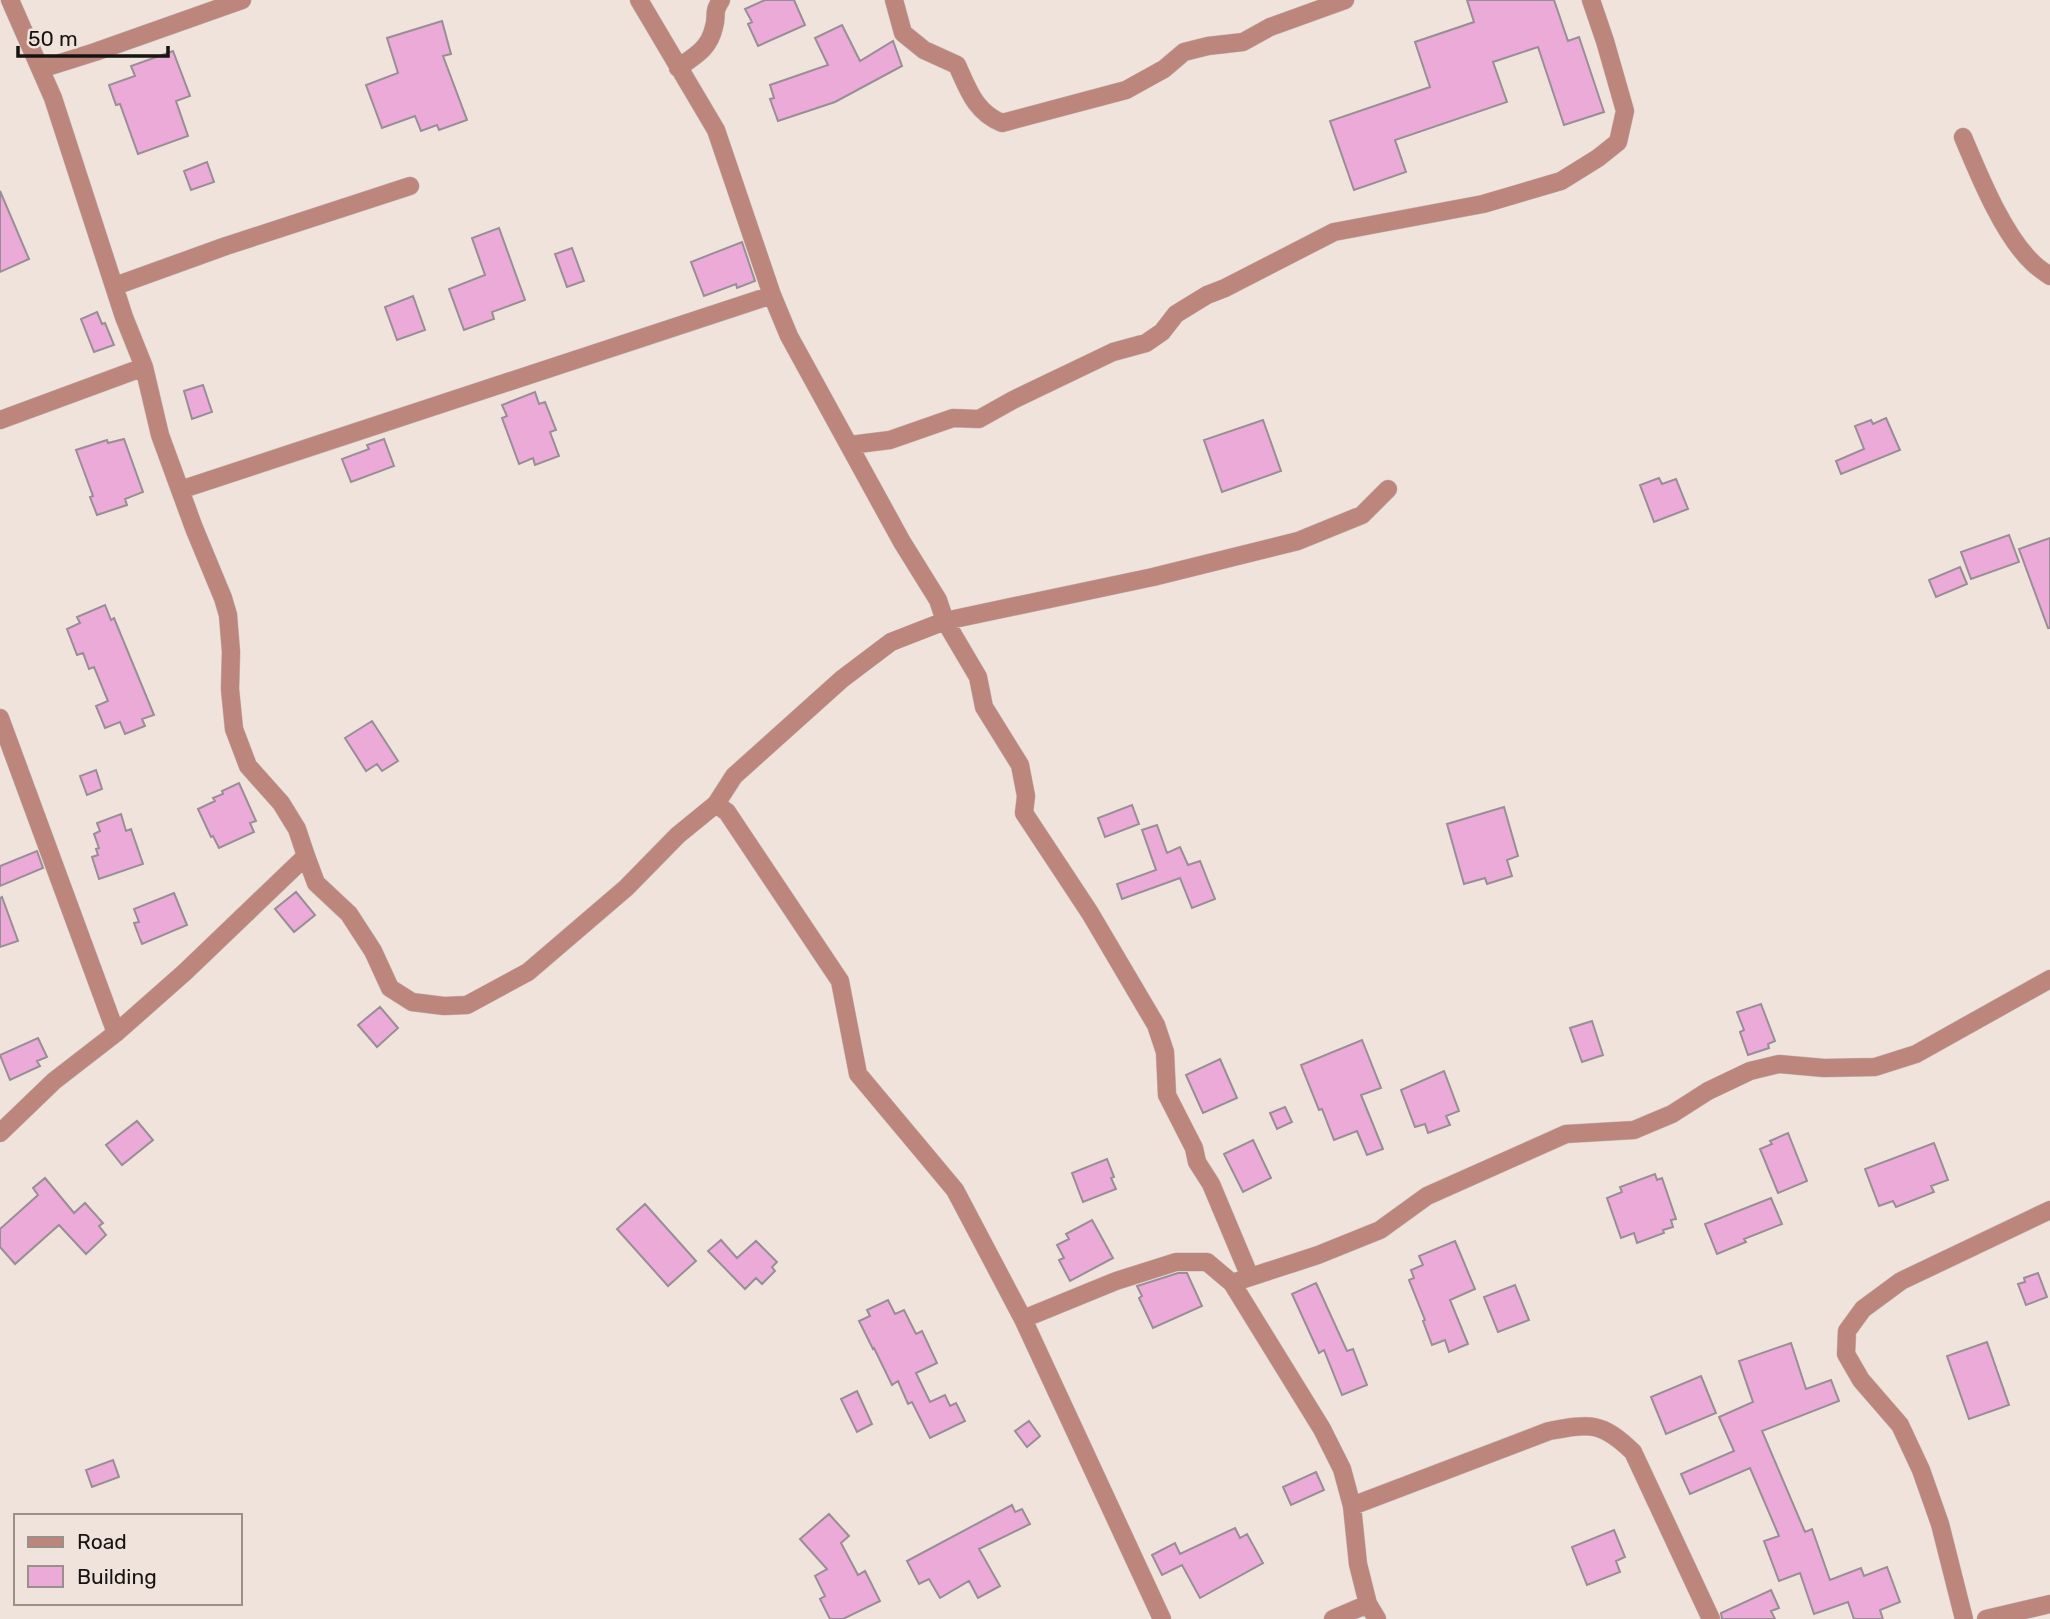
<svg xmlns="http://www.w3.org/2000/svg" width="2050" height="1619" font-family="Rubik,sans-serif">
	<rect width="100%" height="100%" fill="#efe3dc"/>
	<path fill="#ebaad7" stroke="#998e95" stroke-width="2" d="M765 0H794L805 25 758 46 748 24 752 22 745 9Z
		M1467 0H1554L1568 41 1579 37 1604 112 1564 125 1538 47 1493 62 1507 102 1395 140 1406 172 1354 190 1330 121 1430 87 1415 42 1474 22Z
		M442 21 451 54 443 56 467 120 439 130 437 125 421 131 415 116 382 128 366 85 398 73 387 38Z
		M842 25 860 61 893 41 902 66 835 102 778 121 770 99 774 98 770 85 828 65 815 38Z
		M173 51 190 96 176 101 188 136 138 154 120 104 116 105 109 85 135 76 131 66Z
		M207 162 214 182 191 190 184 171Z
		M0 191 29 259 0 272Z
		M499 228 525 300 492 312 494 319 464 330 449 289 485 275 472 238Z
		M742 242 755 281 737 288 736 284 704 296 691 262Z
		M572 248 584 281 567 287 555 254Z
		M413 296 425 330 397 340 385 307Z
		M97 312 102 324 105 323 114 345 94 352 81 319Z
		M203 385 212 412 192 419 184 391Z
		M535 392 539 404 545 402 556 430 550 432 559 456 535 465 533 458 519 464 502 418 507 416 502 405Z
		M1886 418 1900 450 1841 474 1836 461 1864 449 1855 426 1871 420 1873 424Z
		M1263 420 1281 471 1222 492 1204 440Z
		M124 439 143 492 125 499 127 505 97 515 90 497 93 496 76 450 107 440 108 443Z
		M384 439 394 466 351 482 342 459 369 449 367 445Z
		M1659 478 1662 484 1676 479 1688 509 1654 522 1640 485Z
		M2009 535 2019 562 1971 579 1961 552Z
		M2050 538V628H2048L2019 549Z
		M1960 567 1967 584 1936 597 1929 580Z
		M105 605 111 620 114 618 154 715 142 719 145 726 125 734 120 722 105 728 96 706 108 701 94 667 89 669 83 653 77 655 67 629 80 623 77 617Z
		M372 721 398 761 382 771 377 764 366 771 345 738Z
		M96 770 102 789 87 795 80 776Z
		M239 783 256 821 250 823 254 832 219 848 213 836 211 837 198 809 215 801 213 798 223 794 222 791Z
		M1132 805 1139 824 1105 837 1098 818Z
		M1504 807 1518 856 1507 860 1512 876 1487 884 1485 878 1464 884 1447 824Z
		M121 814 126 831 131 829 143 864 99 879 92 857 98 855 96 849 99 848 94 834 100 831 97 823Z
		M1157 825 1167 853 1180 847 1188 865 1200 861 1215 899 1192 908 1180 878 1122 899 1117 884 1156 870 1142 830Z
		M37 851 43 868 0 886V866Z
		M296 892 315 915 294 932 275 909Z
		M174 893 187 925 142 944 134 923 139 922 134 909Z
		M2 897 18 941 0 947V898Z
		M1761 1004 1775 1041 1768 1044 1769 1048 1748 1055 1740 1032 1744 1030 1737 1012Z
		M380 1007 398 1028 377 1047 358 1025Z
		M1592 1021 1603 1055 1582 1062 1570 1028Z
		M38 1038 47 1057 37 1061 40 1066 10 1080 0 1055Z
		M1362 1040 1381 1088 1361 1095 1383 1149 1367 1155 1357 1131 1334 1140 1322 1109 1319 1110 1301 1065Z
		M1220 1059 1237 1098 1203 1113 1186 1075Z
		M1444 1071 1459 1111 1446 1116 1450 1125 1428 1133 1425 1124 1415 1127 1401 1090Z
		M1285 1107 1292 1122 1277 1129 1270 1113Z
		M137 1121 153 1140 122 1165 106 1145Z
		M1788 1133 1807 1181 1778 1193 1760 1149 1772 1144 1770 1141Z
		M1253 1140 1271 1178 1243 1192 1224 1154Z
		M1934 1143 1948 1180 1931 1186 1934 1192 1896 1207 1893 1201 1879 1206 1865 1169Z
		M1107 1159 1114 1177 1111 1178 1116 1189 1083 1202 1072 1173Z
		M1655 1174 1657 1180 1662 1178 1676 1219 1671 1220 1673 1227 1663 1230 1664 1233 1637 1243 1634 1233 1621 1238 1607 1198 1622 1192 1620 1187Z
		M45 1178 74 1213 85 1203 103 1223 99 1226 106 1235 86 1254 59 1225 15 1264 0 1247V1229L38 1195 33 1188Z
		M1771 1198 1782 1224 1744 1239 1746 1242 1717 1254 1705 1224Z
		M645 1204 696 1261 668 1286 617 1229Z
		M1092 1220 1113 1258 1070 1281 1059 1260 1064 1258 1057 1245 1069 1239 1066 1234Z
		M721 1240 737 1258 756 1241 777 1262 772 1267 775 1271 762 1284 756 1278 745 1289 708 1251Z
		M1455 1241 1475 1289 1450 1300 1468 1344 1449 1352 1445 1340 1432 1345 1423 1321 1425 1320 1409 1280 1414 1278 1411 1270 1423 1265 1419 1256Z
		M1178 1273H1187L1202 1306 1153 1328 1139 1298 1142 1296 1137 1286Z
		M2038 1273 2047 1297 2026 1305 2018 1284 2025 1282 2024 1278Z
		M1316 1283 1347 1351 1353 1349 1367 1385 1342 1395 1324 1350 1319 1353 1292 1294Z
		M1515 1285 1529 1320 1498 1332 1484 1297Z
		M888 1300 895 1314 904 1310 916 1334 922 1331 937 1363 916 1373 930 1402 945 1395 950 1406 956 1403 965 1421 930 1438 912 1402 908 1404 898 1381 892 1385 874 1348 873 1349 859 1321 870 1316 867 1310Z
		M1987 1342 2009 1405 1969 1419 1947 1356Z
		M1791 1343 1806 1389 1831 1380 1839 1401 1762 1431 1805 1532 1812 1529 1830 1580 1861 1568 1864 1576 1887 1567 1900 1602 1880 1610 1883 1619H1854L1848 1602 1814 1614 1800 1573 1779 1581 1764 1541 1779 1536 1750 1468 1690 1494 1681 1474 1734 1451 1719 1417 1753 1402 1739 1361Z
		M1701 1376 1716 1413 1666 1434 1651 1397Z
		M857 1391 872 1424 857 1432 841 1399Z
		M1029 1421 1040 1436 1027 1447 1015 1431Z
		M113 1460 119 1477 92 1487 86 1470Z
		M1316 1472 1324 1490 1291 1505 1283 1487Z
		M1012 1505 1015 1512 1022 1509 1030 1524 979 1549 1000 1586 978 1598 969 1581 940 1598 929 1579 919 1584 907 1561Z
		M829 1514 849 1536 841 1543 858 1575 865 1571 880 1601 843 1619H830L820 1599 825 1596 815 1576 827 1569 800 1539Z
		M1235 1528 1240 1538 1247 1534 1263 1563 1200 1598 1182 1565 1162 1575 1152 1555 1175 1543 1180 1554Z
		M1614 1530 1625 1557 1616 1561 1620 1572 1587 1585 1572 1547Z
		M1771 1590 1779 1608 1771 1611 1775 1619H1722L1721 1613Z"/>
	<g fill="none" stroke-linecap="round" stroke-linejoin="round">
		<defs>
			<path id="minor" d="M639 0 716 130 772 295 789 336 902 542 938 600 945 621 978 677 984 707 1020 765 1026 796 1024 813 1090 913 1156 1025 1165 1052 1167 1095 1194 1148 1197 1162 1211 1184 1250 1277
				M894 0 903 33 924 50 957 65C968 89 975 112 1002 123L1126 90 1164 69 1184 52 1208 46 1243 42 1270 27 1345 0
				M678 68C696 55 709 49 714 27 718 13 712 14 721 0
				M41 69 95 52 242 0
				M1963 137C1979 175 2003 235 2033 263 2038 268 2044 272 2050 276
				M115 286 226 246 410 186
				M0 420 144 367
				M850 445 890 440 953 418 979 419 1013 400 1113 352 1146 343 1162 332 1176 314 1207 295 1225 288 1334 232 1483 204 1561 181 1598 158 1618 142 1625 111 1605 41 1591 0
				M180 490 772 295
				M0 718 116 1033
				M716 804 727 812 840 981 858 1074 955 1190 1023 1319 1162 1619
				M306 856 316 883 349 914 373 951 390 988 412 1002 444 1006 467 1005 528 972 626 888 678 835 716 804 734 776 842 679 891 642 945 621 1153 577 1298 541 1362 515 1388 489
				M0 1133 54 1081 116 1033 185 972 306 856 297 829 281 803 248 766 234 729 230 689 231 652 228 615 223 598 194 528 160 435 144 367 124 317 53 98 10 0
				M1232 1283 1318 1255 1380 1230 1427 1196 1566 1134 1634 1130 1672 1114 1708 1091 1750 1071 1779 1064 1824 1068 1875 1067 1916 1054 2050 979
				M1023 1319 1116 1281 1176 1262H1207L1232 1283 1322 1429 1342 1469 1352 1506 1358 1564 1368 1604 1377 1619
				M1352 1506 1549 1431C1591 1423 1602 1422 1633 1452L1711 1619
				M1333 1619 1368 1604
				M1964 1619 1940 1524 1921 1470 1900 1425 1861 1380 1846 1354 1847 1331 1863 1309 1901 1281 2050 1210
				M1986 1619 2050 1604"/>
		</defs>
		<use href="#minor" stroke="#c8beb7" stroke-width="19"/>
		<use href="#minor" stroke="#bd867d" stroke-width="18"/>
	</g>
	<rect x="14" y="1514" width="228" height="91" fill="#efe3dc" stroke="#99908b" stroke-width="2"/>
	<rect x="28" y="1537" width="35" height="10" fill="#bd867d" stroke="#99908b" stroke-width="2"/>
	<text x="77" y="1549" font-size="21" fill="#171311">Road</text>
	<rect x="28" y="1566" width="35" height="21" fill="#ebaad7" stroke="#99908b" stroke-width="2"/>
	<text x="77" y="1584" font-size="21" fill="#171311">Building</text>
	<path d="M18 46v10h150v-10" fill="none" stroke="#171311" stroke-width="3.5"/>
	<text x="28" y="46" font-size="21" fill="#171311" stroke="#efe3dc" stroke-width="5" paint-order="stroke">50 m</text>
</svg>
